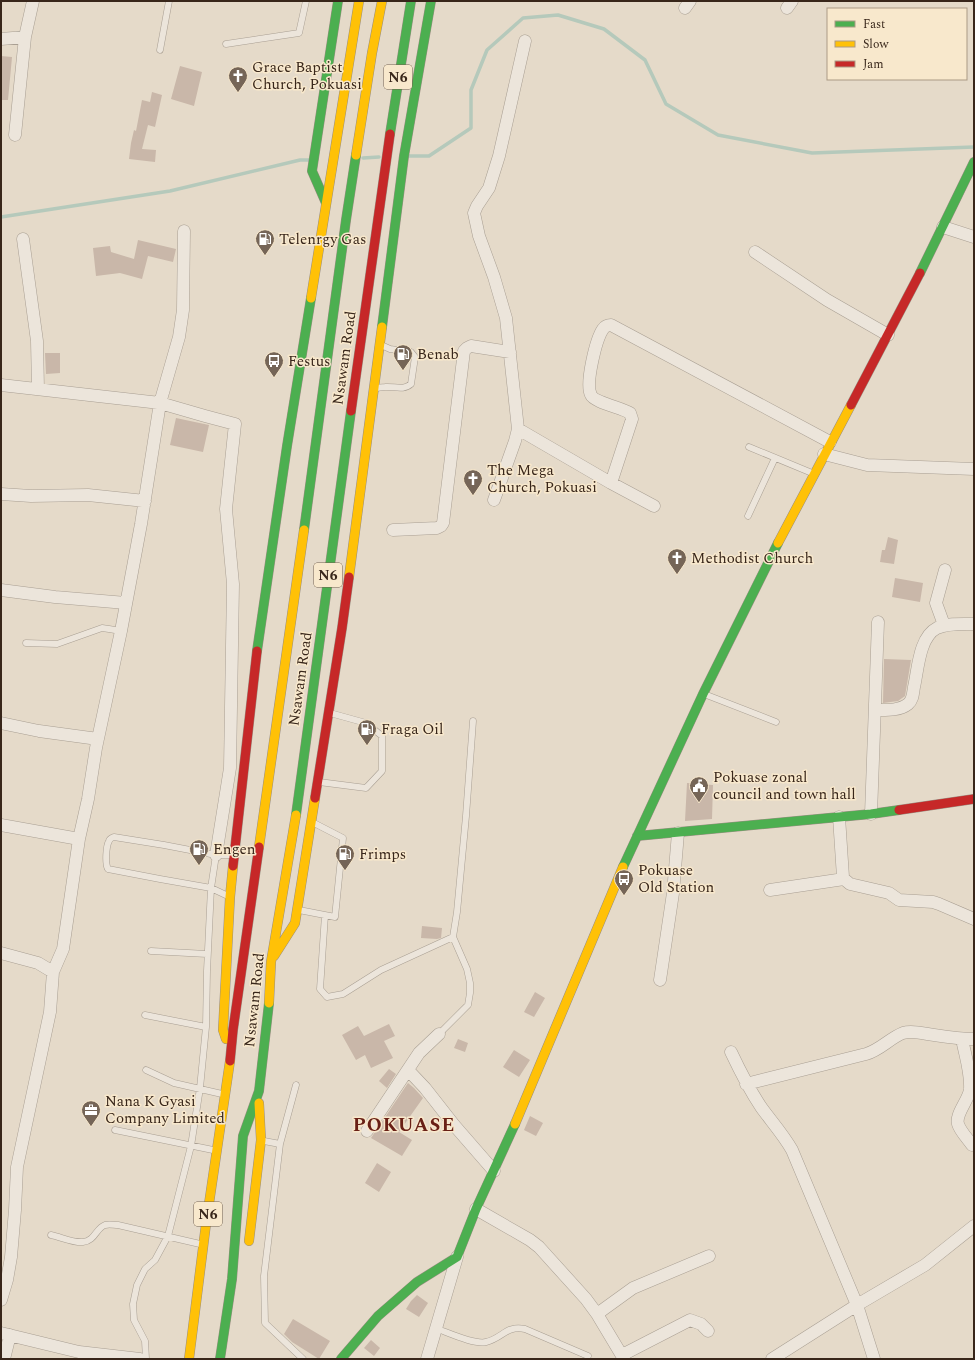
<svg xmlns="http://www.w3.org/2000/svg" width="975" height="1360" font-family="Spectral,serif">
	<rect width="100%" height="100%" fill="#e5dac9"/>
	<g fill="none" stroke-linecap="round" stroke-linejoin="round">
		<path stroke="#b5c9bb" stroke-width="3.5" d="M409 156H429L471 128V90L487 50 523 18 558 15 604 29 645 60 666 104 718 135 812 153 974 147
			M363 158 379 157
			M1 217 170 191 300 160H309"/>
	</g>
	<path fill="#c9b7a9" d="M1 56 12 57 8 100H1Z
		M180 66 202 72 194 106 171 99Z
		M152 92 162 95 155 127 148 125 142 149 156 150 155 162 129 159 131 143 134 130 136 131 142 100 150 102Z
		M138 240 176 249 173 262 148 256 142 279 120 273 96 276 93 248 110 246 111 252 134 259Z
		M45 353H60V373L46 374Z
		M176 418 209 425 203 452 170 445Z
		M888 537 898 540 894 564 880 562 882 550H885Z
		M895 578 923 583 920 602 892 597Z
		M884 659 911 660 905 696 898 701 883 703Z
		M687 783 713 785 712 819 685 821Z
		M422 926 442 928 441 938 437 939 421 938Z
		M535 992 545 998 534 1017 524 1012Z
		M389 1024 395 1036 384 1041 393 1058 371 1068 365 1055 356 1060 342 1035 358 1026 364 1036Z
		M458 1039 468 1043 465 1052 454 1048Z
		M514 1050 530 1060 519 1077 503 1067Z
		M389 1069 396 1074 387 1088 379 1081Z
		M408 1083 414 1088 423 1098 399 1132 412 1140 402 1156 371 1138Z
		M530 1116 543 1123 536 1136 524 1130Z
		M377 1163 391 1172 379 1192 365 1183Z
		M417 1295 428 1303 419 1317 406 1309 411 1301Z
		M293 1319 330 1341 319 1359 292 1342 284 1334Z
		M371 1340 380 1348 374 1356 364 1348Z"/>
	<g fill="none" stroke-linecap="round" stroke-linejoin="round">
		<defs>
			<path id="lane" d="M226 44 299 33 306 1
				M160 50 169 1
				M375 388C378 388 382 387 385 387 394 386 403 391 411 384L415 357 411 352 390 349 381 345
				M749 447 812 473
				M748 516 775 458
				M26 643 57 644 102 628 109 629 121 631
				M704 694 776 722
				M319 782 366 788 382 771V736L366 723 330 713
				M228 896 211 888 160 879 108 869C105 864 106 846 109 841 110 838 112 838 114 837L164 845 216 855H234
				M299 910 335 917 343 838 312 822
				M325 915 320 989 327 997 343 994 381 970 453 937
				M151 951 207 954
				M145 1015 206 1027
				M439 1034 468 1005 470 993V983L467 969 453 937 457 912 466 816 473 721
				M146 1070 174 1083 222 1094
				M115 1130 213 1150
				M264 1141 280 1144 264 1276 265 1323 303 1359
				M280 1144 296 1085
				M51 1235C61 1237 73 1243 83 1242 95 1241 96 1228 105 1225 109 1224 114 1225 118 1225L200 1244
				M435 1328C447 1332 474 1345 486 1342 503 1338 506 1325 525 1329L588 1356
				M146 1359 145 1341 134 1320 133 1304 137 1285 145 1269 155 1260 168 1236 191 1146 200 1088 206 1027 207 971 211 888 216 855"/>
			<path id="street" d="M685 8 690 1
				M787 8 792 1
				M1 39 25 37 33 1
				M15 135 25 37
				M943 227 974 237
				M23 239 37 341 38 389
				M755 252 827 300 888 335
				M1 385 160 403 205 416 235 424 226 509 233 584 230 768 216 855
				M518 429 611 483 654 506
				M824 454 867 465 974 469
				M611 483 632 419 630 413C622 408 594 402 591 395 585 384 596 339 603 329 605 326 608 325 611 325L830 442
				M1 494 31 496 88 495 145 501
				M494 500 515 441 518 429 506 318 494 277 479 236 474 213 477 206 489 188 499 156 525 41
				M393 530 437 528 441 526 443 523 464 351 467 348 471 346 510 352
				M1 590 55 597 126 603
				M944 625 936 603 945 570
				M875 710C886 710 899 711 908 704 913 700 913 693 914 687 918 670 919 637 937 628 948 623 962 624 974 624
				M1 723 39 731 98 739
				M871 814 878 622
				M839 817 843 877 844 879 850 884 889 893 899 900 933 902 939 904 974 919
				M1 825 79 839
				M770 890 844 879
				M1 953 38 963 53 972
				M660 980 673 893 678 833
				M962 1039C965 1055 971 1072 970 1089 969 1100 955 1114 958 1124 960 1131 968 1139 972 1145
				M731 1052C740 1071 749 1089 761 1107 771 1121 783 1134 792 1150L857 1305 874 1359
				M408 1070 425 1088 454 1125 494 1171
				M746 1084 866 1054C880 1050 890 1038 903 1033 913 1030 925 1034 934 1035 947 1037 960 1039 974 1039
				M367 1131 419 1053 439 1034
				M476 1209 530 1240 539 1247 586 1299 597 1314 624 1359
				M1 1300 7 1280 11 1257 15 1210 17 1167 50 1012 53 972 63 949 79 839 88 799 96 748 121 631 141 524 160 403 179 337 183 310 184 231
				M597 1314 633 1288 709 1256
				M1 1333 79 1352 140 1359
				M622 1355 690 1320 701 1324 708 1331
				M4 1359 10 1335
				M427 1359 457 1257
				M772 1359 857 1305 925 1265 974 1226"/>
			<path id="fast" d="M390 134 411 1
				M326 203 312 171 338 1
				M920 273 974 162
				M382 327 404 156 431 1
				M304 530 346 220 356 155
				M257 651 287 446 311 298
				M296 815 351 411
				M637 836 871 814 899 810
				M623 867 703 694 778 543
				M220 1359 232 1279 243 1136 259 1091 269 1003
				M341 1359 378 1316 417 1282 457 1257 476 1209 515 1124"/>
			<path id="slow" d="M356 155 372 53 382 1
				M311 298 359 1
				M778 543 851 405
				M349 577 382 327
				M259 847 304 530
				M274 956 295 923 315 798
				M269 1003 271 962 296 815
				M226 1039 223 1030 230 897 233 866
				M515 1124 623 867
				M249 1241 261 1140 259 1103
				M189 1359 206 1224 230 1061"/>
			<path id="jam" d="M851 405 920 273
				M351 411 390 134
				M315 798 342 628 349 577
				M899 810 974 799
				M233 866 257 651
				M230 1061 233 1030 259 847"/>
		</defs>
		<use href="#lane" stroke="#a99f93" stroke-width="7"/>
		<use href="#street" stroke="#a99f93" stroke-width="13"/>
		<use href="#fast" stroke="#998e82" stroke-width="10"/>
		<use href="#slow" stroke="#998e82" stroke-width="10"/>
		<use href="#jam" stroke="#998e82" stroke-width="10"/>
		<use href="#lane" stroke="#ece5db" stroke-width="6"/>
		<use href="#street" stroke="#ece5db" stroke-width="12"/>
		<use href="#fast" stroke="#4caf50" stroke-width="9"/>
		<use href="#slow" stroke="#ffc107" stroke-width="9"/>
		<use href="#jam" stroke="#c62828" stroke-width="9"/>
	</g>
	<defs>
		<symbol id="church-pin" viewBox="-11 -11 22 30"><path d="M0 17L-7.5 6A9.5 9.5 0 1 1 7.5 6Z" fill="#756557" stroke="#f8e8cc"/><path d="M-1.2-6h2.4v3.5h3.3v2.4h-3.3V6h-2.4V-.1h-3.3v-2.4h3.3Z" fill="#fff"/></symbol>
		<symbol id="fuel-pin" viewBox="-11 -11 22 30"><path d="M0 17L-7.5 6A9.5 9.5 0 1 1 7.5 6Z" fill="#756557" stroke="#f8e8cc"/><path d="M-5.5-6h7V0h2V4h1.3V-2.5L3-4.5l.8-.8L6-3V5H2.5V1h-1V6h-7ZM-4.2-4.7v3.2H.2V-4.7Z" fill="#fff"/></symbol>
		<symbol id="bus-pin" viewBox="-11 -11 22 30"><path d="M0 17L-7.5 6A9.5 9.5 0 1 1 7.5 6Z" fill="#756557" stroke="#f8e8cc"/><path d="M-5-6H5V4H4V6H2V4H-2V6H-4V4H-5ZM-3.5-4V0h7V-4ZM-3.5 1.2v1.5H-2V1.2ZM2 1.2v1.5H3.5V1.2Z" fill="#fff"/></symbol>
		<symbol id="civic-pin" viewBox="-11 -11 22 30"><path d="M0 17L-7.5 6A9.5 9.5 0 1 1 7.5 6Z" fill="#756557" stroke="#f8e8cc"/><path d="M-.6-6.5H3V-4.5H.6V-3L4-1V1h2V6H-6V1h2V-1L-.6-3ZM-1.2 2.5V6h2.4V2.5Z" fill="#fff"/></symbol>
		<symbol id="office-pin" viewBox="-11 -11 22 30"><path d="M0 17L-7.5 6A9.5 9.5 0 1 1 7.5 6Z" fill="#756557" stroke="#f8e8cc"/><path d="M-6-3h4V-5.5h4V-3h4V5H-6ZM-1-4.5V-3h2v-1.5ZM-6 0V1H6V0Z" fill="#fff"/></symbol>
	</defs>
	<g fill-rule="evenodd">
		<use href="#church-pin" x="227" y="65" width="22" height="30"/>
		<use href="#fuel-pin" x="254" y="228" width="22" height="30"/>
		<use href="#fuel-pin" x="392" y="343" width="22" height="30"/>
		<use href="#bus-pin" x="263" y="350" width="22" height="30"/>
		<use href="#church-pin" x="462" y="468" width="22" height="30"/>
		<use href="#church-pin" x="666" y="547" width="22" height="30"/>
		<use href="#fuel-pin" x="356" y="718" width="22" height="30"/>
		<use href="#civic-pin" x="688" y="775" width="22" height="30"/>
		<use href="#fuel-pin" x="188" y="838" width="22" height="30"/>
		<use href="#fuel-pin" x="334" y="843" width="22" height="30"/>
		<use href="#bus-pin" x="613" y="868" width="22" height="30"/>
		<use href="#office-pin" x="80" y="1099" width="22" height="30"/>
	</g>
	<g text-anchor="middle" stroke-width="3" stroke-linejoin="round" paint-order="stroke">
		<g fill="#f8e8cc" stroke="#72604f" stroke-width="1">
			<rect x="384" y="65" width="28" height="24" rx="3"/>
			<rect x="314" y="563" width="28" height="24" rx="3"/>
			<rect x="194" y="1202" width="28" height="24" rx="3"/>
		</g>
		<g font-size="14" font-weight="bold" fill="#38261a">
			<text x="398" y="82">N6</text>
			<text x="328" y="580">N6</text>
			<text x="208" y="1219">N6</text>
		</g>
		<g font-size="15" fill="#38261a" stroke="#f8e8cc" text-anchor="start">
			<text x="252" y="72">Grace Baptist<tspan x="252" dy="17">Church, Pokuasi</tspan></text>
			<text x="279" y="244">Telenrgy Gas</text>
			<text x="417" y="359">Benab</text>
			<text x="288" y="366">Festus</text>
			<text x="487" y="475">The Mega<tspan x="487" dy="17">Church, Pokuasi</tspan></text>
			<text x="691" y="563">Methodist Church</text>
			<text x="381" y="734">Fraga Oil</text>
			<text x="713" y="782">Pokuase zonal<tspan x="713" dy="17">council and town hall</tspan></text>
			<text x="213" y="854">Engen</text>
			<text x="359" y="859">Frimps</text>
			<text x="638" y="875">Pokuase<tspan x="638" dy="17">Old Station</tspan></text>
			<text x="105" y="1106">Nana K Gyasi<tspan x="105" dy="17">Company Limited</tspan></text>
		</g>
		<g font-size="15" fill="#38261a" stroke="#f8e8cc">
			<text transform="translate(344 358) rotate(-82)" y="5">Nsawam Road</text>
			<text transform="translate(300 679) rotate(-82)" y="5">Nsawam Road</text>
			<text transform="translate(254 1000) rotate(-84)" y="5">Nsawam Road</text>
		</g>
		<g font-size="19" font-weight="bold" letter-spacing="1" fill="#692016" stroke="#f8e8cc">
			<text x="404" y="1131">POKUASE</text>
		</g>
	</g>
	<rect width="975" height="1360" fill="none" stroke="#38261a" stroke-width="4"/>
	<rect x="827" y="8" width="140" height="72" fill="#f8e8cc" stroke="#ab9a85"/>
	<rect x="835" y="21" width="20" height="6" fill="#4caf50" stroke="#ab9a85"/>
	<text x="863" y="28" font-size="12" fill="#38261a">Fast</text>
	<rect x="835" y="41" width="20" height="6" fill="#ffc107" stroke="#ab9a85"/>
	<text x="863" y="48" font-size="12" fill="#38261a">Slow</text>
	<rect x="835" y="61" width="20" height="6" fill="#c62828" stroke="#ab9a85"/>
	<text x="863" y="68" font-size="12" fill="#38261a">Jam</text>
</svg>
